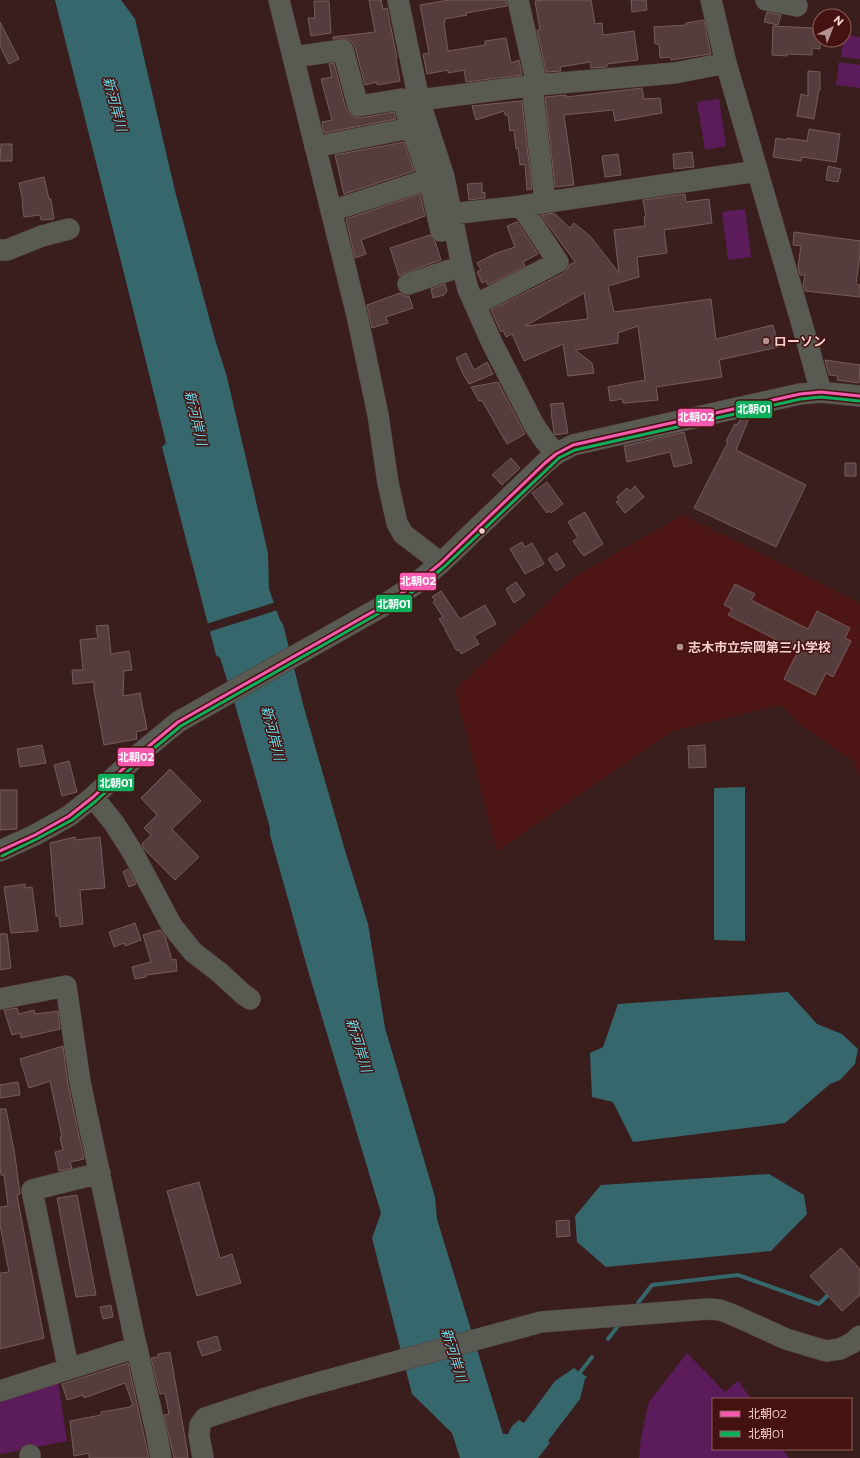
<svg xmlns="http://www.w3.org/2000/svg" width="860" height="1458" font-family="Montserrat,'Noto Sans JP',sans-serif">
	<rect width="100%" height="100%" fill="#3a1e1d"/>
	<path fill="#4d1514" d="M683 515 860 603V776L856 771 854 762 801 725 781 705 673 731 497 851 455 690 574 577Z"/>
	<path fill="#5c1c5c" d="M844 35 860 37V59L841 57Z
		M839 62 860 65V88L836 85Z
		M719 99 726 146 705 150 697 102Z
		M745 209 751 257 728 260 722 212Z
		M687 1353 725 1392 738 1381 751 1399H713V1449H782L789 1458H639L641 1437 649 1402Z
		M58 1382 67 1441 0 1454V1401Z"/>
	<path fill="#36676c" d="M55 0H121L135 19 175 191 214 336 227 377 268 553 269 589 280 620 283 624 304 708 344 847 368 924 385 1028 435 1197 437 1219 503 1434H508L512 1426 519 1420 524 1423 555 1381 574 1368 579 1372 578 1374V1376L581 1373 587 1377 585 1379 580 1399 548 1441 550 1443 538 1458H460L452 1433 412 1394 372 1238 381 1213 309 974 270 835V828L234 701 220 658 216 655 162 447 166 443C130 295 92 147 55 0Z
		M745 787V941L714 940V788Z
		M788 992 817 1024 842 1034 858 1049 855 1064 840 1080 830 1084 785 1123 633 1142 613 1102 592 1097 590 1053 603 1047 618 1004Z
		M769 1174 804 1195 807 1214 771 1251 606 1267 577 1242 575 1216 601 1185Z"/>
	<path fill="#3a1e1d" d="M276 602 278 610 208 632 206 624Z"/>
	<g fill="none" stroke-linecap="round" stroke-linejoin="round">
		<path stroke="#36676c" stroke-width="4" d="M638 1303 652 1285 738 1275 819 1304 831 1292
			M608 1339 618 1326
			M575 1379 592 1357"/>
	</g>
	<path fill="#543d3c" stroke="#755c5a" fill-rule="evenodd" d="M369 0H381L383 9 387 8 397 58 396 59 400 81 377 85V82L365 85 355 47 352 42 347 39H333V37L375 32Z
		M449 0H506L507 6 466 13 467 15 445 19V22L444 23 448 51 485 45V41L506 38 511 63 519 60 522 75 466 82 464 70 448 73V70L427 74 423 54 429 53 420 5Z
		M544 0H591L595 24 602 23 603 35 634 31 638 60 607 64V67L591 68 590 62 560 67 561 71 546 72 537 30H540L535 1Z
		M631 0H646L647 10 632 12Z
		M314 1H329L331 33 311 36 308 18H315Z
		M767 12 781 15 778 25 764 22Z
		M704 20 711 54 671 60 670 57 660 58 659 44H655L654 27 686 25V23Z
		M0 22 19 59 9 64 0 46Z
		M773 26 813 28V33L820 34V49L812 48V55L787 54V56L772 55Z
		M334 63 346 109 350 114 354 117 360 118 394 112 396 119 324 133 322 122 332 120 321 79 332 77 329 64Z
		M808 71 820 72V90H819L814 119 797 116 801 94 808 96Z
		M642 88 644 99 660 98 662 113 615 121 613 110 564 115 574 185 555 187 545 97 566 95V97Z
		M520 101H522L532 189 527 190 525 164 520 165 518 148 516 149 514 130 510 131 508 115H505L504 111 476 120 472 106Z
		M809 129 840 134 836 162 802 157 801 161 773 157 776 138 787 140V138L807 141Z
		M404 142 414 171 344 194 335 155Z
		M1 144H12V161H0Z
		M692 152 694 167 674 169 673 154Z
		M618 154 621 175 605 177 602 156Z
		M828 166 841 169 838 182 826 180Z
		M44 177 49 199H51L54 219 41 220 40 215 24 217 22 202H23L19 183Z
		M482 183V193L485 192V198L469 200 467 184Z
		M420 194 425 216 361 240 366 254 355 258 346 219Z
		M685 194 686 202 709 199 712 223 664 230 667 253 637 257 639 277 608 286 614 312 711 299 716 339 773 325 779 347 719 360 722 377 656 387 658 400 626 403H623L622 399 610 401 608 387 645 380 638 326 618 333V343L575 350 592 363 594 373 568 376 563 344 524 361 512 334 506 337 503 330 501 332 491 310 564 273 568 268 569 265 575 262 541 215 554 213 570 228 574 223 590 236 619 273 614 230 645 226 644 217H646L643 200ZM584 293 588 319 525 326Z
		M517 222 538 254 523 262 525 266 488 285 486 281 482 283 477 272 481 270 477 263 494 254 515 247 507 226Z
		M794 232 860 241V254L856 284 860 285V297L805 291 803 286 805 275H800L798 266 801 246 793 245Z
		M430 235 435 241 441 260 404 273 399 276 390 248Z
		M445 284 447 291 444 295 433 298 431 289Z
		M400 293 405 296H409L413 308 386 317 388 323 372 328 367 305Z
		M466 353 474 370 487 362 493 374 469 384 463 374 456 358Z
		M825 360 860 365 859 383 837 380 838 376 829 375Z
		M498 382 525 434 507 444 484 404 481 400 479 401 471 387Z
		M563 403 568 433 555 435 554 432 551 412 552 411 550 404Z
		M748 418H749L736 450 806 485 776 547 694 508 728 442 726 441 735 424 737 425 740 420Z
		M684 432 692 463 674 467 670 452 627 462 624 446Z
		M511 458 520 468 502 485 492 475Z
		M845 463H856V476H845Z
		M547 482 563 504 551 513 549 511 547 513 532 493Z
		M635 486 644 497 625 513 616 502 619 500 617 497 627 488 630 491Z
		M585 512 603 544 584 556 582 553H581L573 541 578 538 568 522Z
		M522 542 525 547 532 543 544 564 525 574 510 549Z
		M557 553 565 566 556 571 548 559Z
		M516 582 525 595 514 603 506 589Z
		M735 584 755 594 751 600 808 629 817 611 850 628 845 638 851 641 833 677 826 673 815 695 784 679 798 651 728 615 732 609 724 605Z
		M441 591 460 619 485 605 496 624 474 636 479 644 461 654 459 649 457 651 445 630H446L439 619 443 617 433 602 435 600 432 597Z
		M108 625 111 654 129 651 132 670 124 671 123 696 140 693 147 729 136 732 137 739 104 745 94 690V682L73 684 72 670H83L80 640 98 638 96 626Z
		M42 745 46 763 20 767 17 749Z
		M705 745 706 767 689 768 688 746Z
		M69 761 77 792 62 796 54 765Z
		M170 769 201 801 172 829 199 857 175 880 144 849 142 844 151 835 144 828 157 815 141 798Z
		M0 790H17V829L0 830Z
		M75 837 76 840 100 837 105 888 80 890 83 924 60 927 59 916H56L50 843Z
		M128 869 136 884 129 887 123 872Z
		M25 884V888L32 887 38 931 11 933 4 887Z
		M135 923 141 940 125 946 124 943 114 947 109 932Z
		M160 930 165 936 172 960 176 959 177 971 146 975V977L135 979 132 967 151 962 143 935Z
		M0 934H7L11 968 0 970Z
		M17 1008 19 1014 34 1010 35 1014 58 1011 60 1029 21 1038 20 1033 12 1035 4 1010Z
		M63 1046 68 1084 84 1159 70 1162 72 1168 59 1171 55 1152 63 1150 60 1137H62L50 1081 29 1088 20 1059Z
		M18 1082 20 1095 0 1098V1085Z
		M0 1109H6L15 1156 20 1194 17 1195 44 1338 0 1349V1273L9 1272 0 1225V1207L8 1206 4 1175H1L0 1167Z
		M199 1182 220 1258 232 1254 241 1283 197 1296 167 1191Z
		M77 1195 96 1295 76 1297 57 1198Z
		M569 1220 570 1236 557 1237 556 1221Z
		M841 1248 860 1269V1295L842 1311 810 1276Z
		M111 1305 113 1317 103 1319 100 1307Z
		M217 1336 221 1350 202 1356 197 1342Z
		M170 1352 187 1449 188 1458H174L164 1415 169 1414 165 1393 160 1394 151 1358 158 1357V1354Z
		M128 1363 149 1458H89V1453L74 1456 70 1421 101 1415V1412L130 1407V1406L133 1405 125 1383 84 1398 83 1395 67 1400 62 1384Z"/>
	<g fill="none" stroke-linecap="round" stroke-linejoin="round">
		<defs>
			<path id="minor" d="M279 0 357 315 378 415 388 483 397 523 403 534 441 563
				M398 0 419 100 444 177 462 266 468 289 492 343 534 425 545 441 556 454
				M518 0 537 85
				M711 0 726 63 806 338 821 392
				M766 0 797 6
				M293 57 343 50 358 106 402 99 429 179 441 231
				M532 85 545 202
				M419 100 537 85 675 73 726 63
				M315 147 425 125
				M331 211 429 179 442 177
				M451 214 521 206 757 171
				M0 250H7L42 236 69 229
				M408 284 450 270
				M475 305 558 262 521 206
				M93 797 114 823 133 853 172 926 193 952 219 972 243 994 250 999
				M0 851 35 835 69 816 93 797 138 755 178 722 381 607 414 585 441 563 545 463 556 454 573 445 800 394 821 392 860 396
				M0 999 66 986 80 1082 134 1336 156 1431 161 1458
				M66 1357 32 1190 100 1173
				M0 1391 137 1347
				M30 1455V1458
				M203 1458 199 1436 200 1425 205 1418 266 1398 303 1387 541 1322 708 1309 720 1310 731 1314 786 1339 826 1351 840 1349 852 1343 860 1336"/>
		</defs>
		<use href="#minor" stroke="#513a38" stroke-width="22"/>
		<use href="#minor" stroke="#595b52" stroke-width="21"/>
		<defs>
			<path id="bus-1" d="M0 851 35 835 69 816 93 797 138 755 178 722 381 607 414 585 441 563 545 463 556 454 573 445 800 394 821 392 860 396"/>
			<path id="bus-2" d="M2 856 37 839 72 820 96 801 141 759 181 726 383 611 417 589 444 567 559 458 575 450 801 399 821 397 859 401"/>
		</defs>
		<use href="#bus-1" stroke="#461211" stroke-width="6"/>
		<use href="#bus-2" stroke="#461211" stroke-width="6"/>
		<use href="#bus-1" stroke="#f75aaf" stroke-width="3"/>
		<use href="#bus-2" stroke="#0daf5c" stroke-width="3"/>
	</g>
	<g fill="#b3928f" stroke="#461211" stroke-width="1.5">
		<circle cx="766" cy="341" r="4"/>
		<circle cx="680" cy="647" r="4"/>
	</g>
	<circle fill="#f4d0cd" stroke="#461211" stroke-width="1.5" cx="482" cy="531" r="3.5"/>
	<g text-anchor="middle" stroke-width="3" stroke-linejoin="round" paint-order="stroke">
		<g font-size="13" font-weight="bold" fill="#f4d0cd" stroke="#461211" text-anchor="start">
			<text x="774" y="346">ローソン</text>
			<text x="688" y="652">志木市立宗岡第三小学校</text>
		</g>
		<g font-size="14" font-style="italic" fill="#62d8e4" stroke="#461211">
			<text transform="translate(115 104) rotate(75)" y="5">新河岸川</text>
			<text transform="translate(196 418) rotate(77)" y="5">新河岸川</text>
			<text transform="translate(273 733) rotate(76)" y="5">新河岸川</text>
			<text transform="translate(359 1045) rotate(73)" y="5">新河岸川</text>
			<text transform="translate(454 1355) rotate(73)" y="5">新河岸川</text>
		</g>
	</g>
	<g stroke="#461211" stroke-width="1.5">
		<rect x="735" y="400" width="38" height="19" rx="4" fill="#0daf5c"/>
		<rect x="677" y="408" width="38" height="19" rx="4" fill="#f75aaf"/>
		<rect x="399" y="572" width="38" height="19" rx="4" fill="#f75aaf"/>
		<rect x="375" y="594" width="38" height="19" rx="4" fill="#0daf5c"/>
		<rect x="117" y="747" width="38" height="20" rx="4" fill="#f75aaf"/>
		<rect x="97" y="773" width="38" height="19" rx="4" fill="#0daf5c"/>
	</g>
	<g font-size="11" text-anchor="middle" font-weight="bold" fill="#fff">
		<text x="754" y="413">北朝01</text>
		<text x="696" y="421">北朝02</text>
		<text x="418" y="585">北朝02</text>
		<text x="394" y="608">北朝01</text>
		<text x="136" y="761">北朝02</text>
		<text x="116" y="787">北朝01</text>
	</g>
	<rect x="712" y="1398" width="140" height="52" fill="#461211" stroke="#8c5e5c"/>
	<rect x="720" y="1411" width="20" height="6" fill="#f75aaf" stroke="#8c5e5c"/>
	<text x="748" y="1418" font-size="12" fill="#f4d0cd">北朝02</text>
	<rect x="720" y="1431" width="20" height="6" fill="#0daf5c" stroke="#8c5e5c"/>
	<text x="748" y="1438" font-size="12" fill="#f4d0cd">北朝01</text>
	<g transform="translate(832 28) rotate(43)"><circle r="19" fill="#461211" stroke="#8c5e5c"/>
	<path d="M0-3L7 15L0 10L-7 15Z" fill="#b3928f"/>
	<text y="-6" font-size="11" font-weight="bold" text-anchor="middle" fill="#f4d0cd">N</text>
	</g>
</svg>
